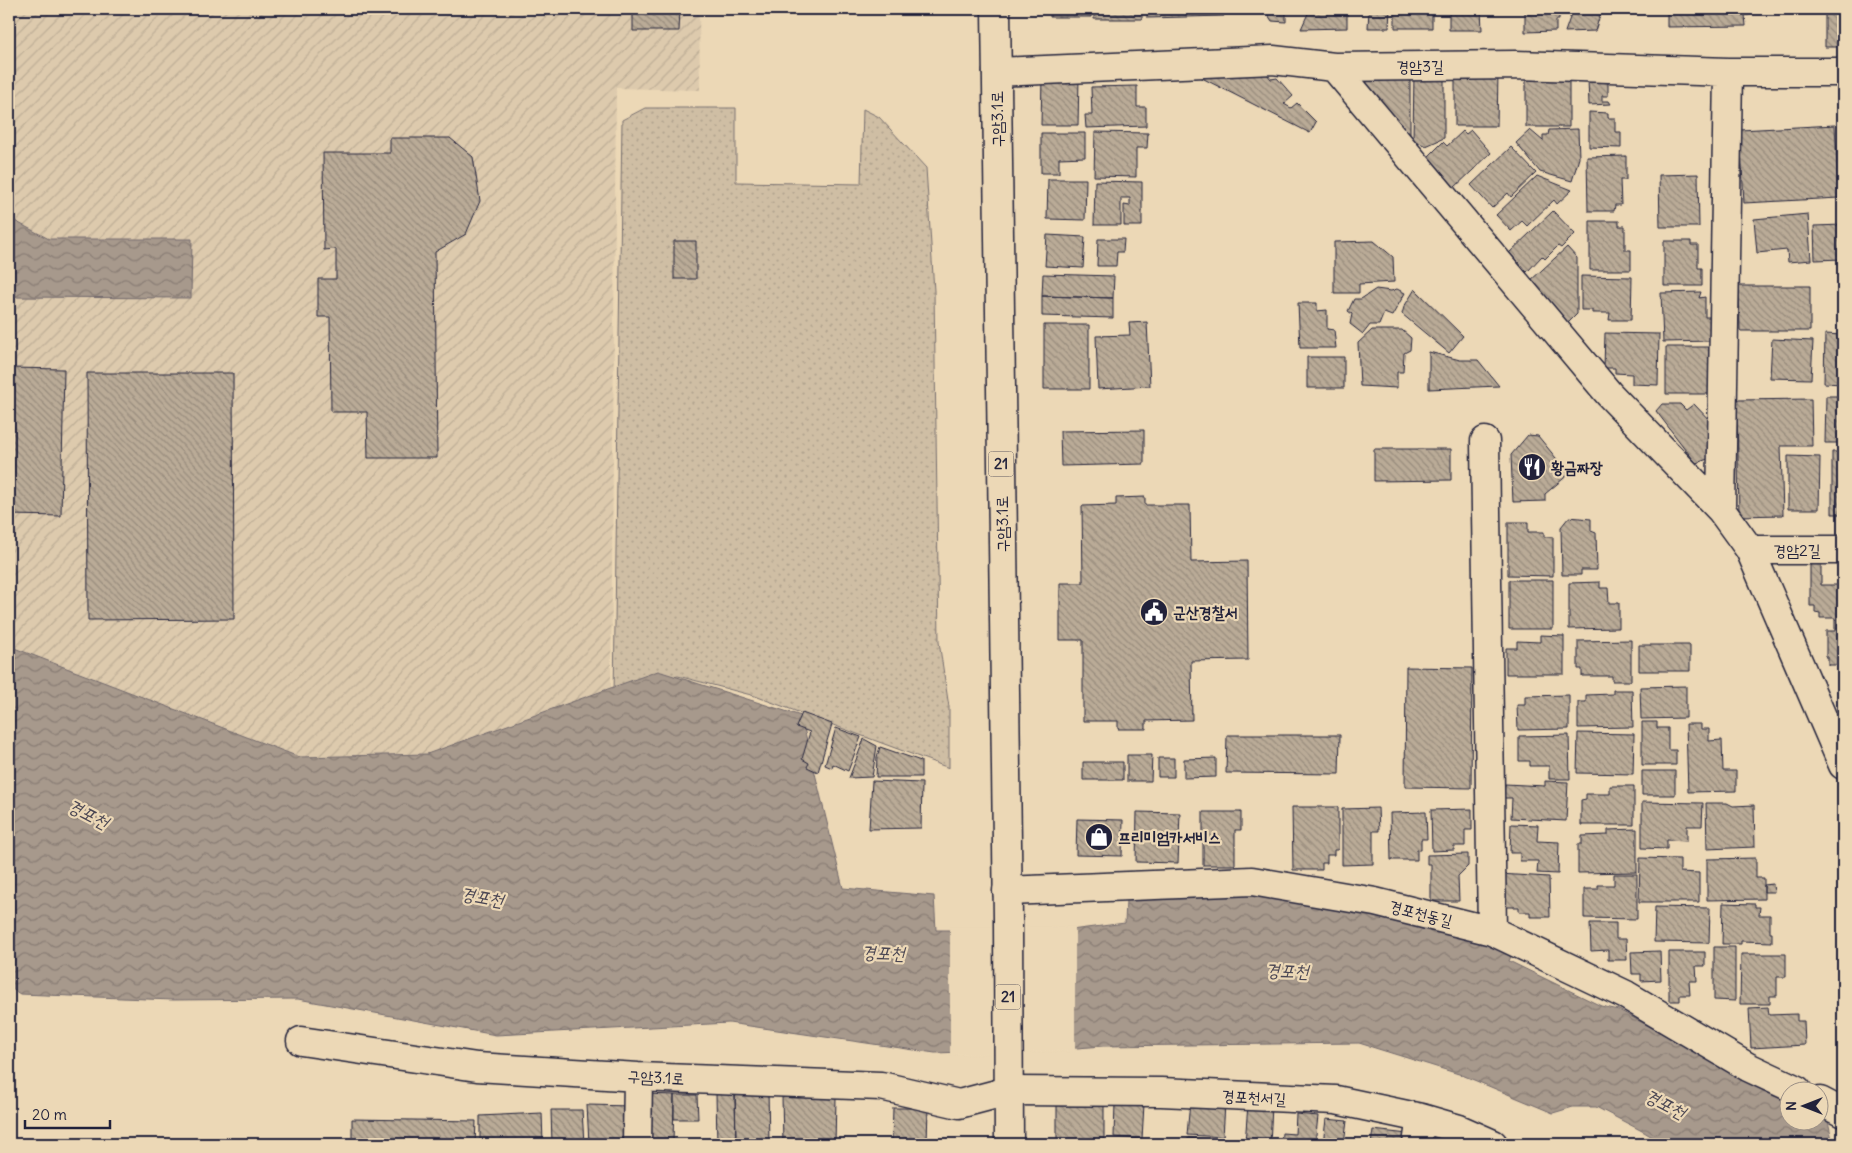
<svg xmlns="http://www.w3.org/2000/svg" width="1852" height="1153" font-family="Delius,'Poor Story',sans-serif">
	<defs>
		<pattern id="industrial-furrows" width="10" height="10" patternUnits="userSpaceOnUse" patternTransform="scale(1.25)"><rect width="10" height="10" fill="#ddcaad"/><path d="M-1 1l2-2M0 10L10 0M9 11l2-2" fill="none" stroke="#bdad96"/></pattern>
		<pattern id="park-dots" width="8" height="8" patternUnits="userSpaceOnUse" patternTransform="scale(1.25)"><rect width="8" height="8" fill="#cfbea4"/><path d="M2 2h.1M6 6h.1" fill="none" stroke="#b1a38e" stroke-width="1.8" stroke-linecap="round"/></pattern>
		<pattern id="water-waves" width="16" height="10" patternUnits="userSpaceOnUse" patternTransform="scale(1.25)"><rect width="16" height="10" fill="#a7998c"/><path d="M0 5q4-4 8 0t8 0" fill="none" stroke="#887c74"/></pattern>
		<pattern id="building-back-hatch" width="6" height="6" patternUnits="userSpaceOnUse" patternTransform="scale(1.25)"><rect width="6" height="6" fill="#baab97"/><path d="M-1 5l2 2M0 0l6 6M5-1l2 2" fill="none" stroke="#978b7c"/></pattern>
	</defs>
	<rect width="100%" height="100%" fill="#ecd8b6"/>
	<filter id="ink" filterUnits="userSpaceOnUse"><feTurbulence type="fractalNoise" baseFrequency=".02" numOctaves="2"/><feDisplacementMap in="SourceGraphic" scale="10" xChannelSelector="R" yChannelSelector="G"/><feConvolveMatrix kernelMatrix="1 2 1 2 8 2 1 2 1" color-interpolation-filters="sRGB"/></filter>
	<g filter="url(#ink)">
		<path fill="url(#industrial-furrows)" d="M9 9H699L700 90 616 88 611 688 427 754 299 757 9 646Z"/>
		<path fill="url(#park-dots)" stroke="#787070" d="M645 108H736V182L861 184 863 109 879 117 926 168 934 291 939 642 949 707V768L755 696 678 676 634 687 614 696 622 120Z"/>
		<path fill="url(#water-waves)" stroke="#72696c" d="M9 218 49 239H192L191 298 9 297Z
			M9 646 299 757 427 754 658 671 801 716 843 888 934 896 936 930H1071L1125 923 1126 900 1245 888 1411 914 1514 949 1509 961 1601 1006 1619 1010 1789 1102 1790 1120H1820V1117L1828 1121 1833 1144H1664L1644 1132 1596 1107H1573L1553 1113 1462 1075 1359 1043 1103 1046 1077 1048 935 1053 729 1023 496 1035 298 999 173 1000 20 994 9 987Z"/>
		<path fill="#ecd8b6" d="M950 927H1075V1051L950 1055Z"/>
		<path fill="url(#building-back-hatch)" stroke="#22223b" d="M633 9H680L679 31H633Z
			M1050 9H1091V17H1050Z
			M1094 9H1142V19H1094Z
			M1147 9H1220L1224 16 1147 18Z
			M1264 9H1286V22L1272 21Z
			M1310 9H1347V28L1301 29Z
			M1369 9H1390L1389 28H1368Z
			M1395 9H1409L1414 12H1432V28H1395Z
			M1449 9H1481L1482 30H1449Z
			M1525 9H1559V20H1556V31L1525 32Z
			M1573 9H1602L1595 31 1565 32Z
			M1667 9H1749V15H1745L1746 26 1667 27Z
			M1825 9H1843V47H1825Z
			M1260 65 1271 79 1277 78 1293 96 1284 104 1291 108 1297 103 1316 122 1310 133 1198 76Z
			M1371 70H1410V135L1364 90Z
			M1455 72 1498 73 1497 126H1455Z
			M1414 73 1444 74V138L1426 146 1413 140Z
			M1042 77 1079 78 1078 125H1041Z
			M1526 78 1569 79V127H1526Z
			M1608 78V96H1602V101H1609L1611 104 1589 105 1588 79Z
			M1137 86V107H1146V126L1086 128 1085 115H1092L1091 87Z
			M1589 112 1608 113V118H1615V132H1621V148L1589 147Z
			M1841 121H1843V148Z
			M1835 125 1839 198 1744 203 1740 130Z
			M1578 129 1579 158 1572 181 1540 172 1516 143 1530 130 1543 141V135H1548L1549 130Z
			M1471 130 1491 153 1454 188 1427 158 1443 142 1447 146 1463 131 1466 134Z
			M1095 132 1148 133 1147 148H1136V177L1094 176Z
			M1041 133H1085V157L1059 158V173H1041Z
			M390 138H450L473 157 480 201 466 234 435 252 437 458H368L367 412H331L330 317H318V279H336V249L324 250 323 153H390Z
			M1511 147 1536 173 1511 197 1508 193 1492 208 1471 185Z
			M1626 156V180H1620L1621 205H1615L1614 211H1588L1587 157Z
			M1698 174 1699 227H1660L1659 175Z
			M1537 176 1572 190 1557 204 1554 200 1527 226 1522 221 1511 231 1496 215Z
			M1048 179H1086L1085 220 1047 219Z
			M1095 181 1142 182V226H1124V205L1130 206V198H1121V225H1094Z
			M1553 211 1575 234 1561 248 1558 246 1545 259 1542 256 1527 272 1509 253Z
			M1808 214 1811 260 1788 262 1787 250 1757 253 1754 219Z
			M1590 221H1619V226H1625V250H1631V270H1590Z
			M1843 225V259L1815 260 1814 226Z
			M1047 235 1085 237 1083 268 1045 266Z
			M1098 239H1124L1123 252H1117L1116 266H1097Z
			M674 241H696V279H674Z
			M1374 241 1393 257 1394 282 1359 284V293H1334V242Z
			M1664 241H1691V245H1698V268H1702V286H1664Z
			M1567 247 1577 258V314L1568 323 1530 281Z
			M1043 274 1114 276 1113 298 1042 296Z
			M1581 276 1632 277 1631 320H1609L1610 313H1592V310H1581Z
			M1739 286H1810V331H1740Z
			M1376 289 1391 291 1397 289 1405 293 1392 316 1384 313 1379 325H1370L1363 334 1350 324 1352 314 1348 311 1354 299H1361Z
			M1415 289 1463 336 1449 353 1402 314 1404 307Z
			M1701 292 1699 298 1705 297V317H1712L1713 341 1663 342 1661 293Z
			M1042 296 1113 298V318L1042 316Z
			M1298 303H1317V311L1327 310V329L1334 330 1336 348H1300Z
			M1147 322 1150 386 1098 389 1096 336 1130 335 1129 323Z
			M1044 325H1089V389H1044Z
			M1372 330H1402L1411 338 1410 350 1404 353 1403 372H1397V388L1360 386 1358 343Z
			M1605 333 1659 334 1658 385 1632 384V374L1615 373V368H1604Z
			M1825 334 1843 335V384L1824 383Z
			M1772 339 1813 341 1811 379 1770 378Z
			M1666 347H1712V394H1666Z
			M1429 352 1460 360H1478L1499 386 1429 389Z
			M1307 357H1344V388H1307Z
			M9 368 64 369 61 516 9 515Z
			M87 373H233L234 619 88 620Z
			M1826 396H1843V443H1825Z
			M1811 399 1812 446H1781L1783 515 1739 516 1737 400Z
			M1662 404H1680L1686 410 1694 404 1713 424 1714 457 1696 463 1656 411Z
			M1144 430V464L1061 466 1060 431Z
			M1528 435 1538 436 1569 474 1545 494V501L1513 502 1511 455Z
			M1374 449H1451V480L1374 481Z
			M1832 452H1843V514H1832Z
			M1788 456 1820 457 1819 509H1788Z
			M1145 497V505H1190L1191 562 1247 561 1248 660 1191 661 1192 720 1146 721V729H1118V721H1083V640H1060V583H1083L1082 506 1116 505V498Z
			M1569 517 1591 519V531L1596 533 1597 570H1581V575H1562L1561 527Z
			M1508 522H1528V532H1544V537H1553V576L1508 575Z
			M1810 561H1821V585H1843V665H1828V657H1826V631H1835V618H1820V613L1815 612V606H1810Z
			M1509 580H1553V629H1509Z
			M1600 582V588H1608L1609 603H1619V628L1569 629V583Z
			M1540 635 1564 636V674H1506V648H1517V641L1540 642Z
			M1631 640V681H1612V676H1582V669H1578V641Z
			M1639 645H1690V671H1639Z
			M1406 667 1472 668 1471 788 1405 787Z
			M1686 686V718L1641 719 1640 687Z
			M1613 690H1632L1633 727 1578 728V702H1586V695L1613 694Z
			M1569 695V729L1518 730 1517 705H1525V696Z
			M802 713 832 724 818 772 807 767 809 763 802 759 810 732 796 727Z
			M1642 722H1657V728H1668V750H1676V765H1642Z
			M1686 724H1701V729H1709V741L1722 740 1723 771H1736V791L1688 792Z
			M836 728 861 737 848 771 833 764 832 768 825 765Z
			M1578 733 1634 734 1633 774 1577 773Z
			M1227 735H1340L1339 774 1226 773Z
			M1569 735 1570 779H1549V766H1530V761H1519V736Z
			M864 739 877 746 872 777 849 778Z
			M880 747 921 761V777H876L877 757Z
			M1127 755H1152L1151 781H1127Z
			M1158 758H1174V777H1158Z
			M1216 758V777L1184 778V759Z
			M1083 762H1123V780H1083Z
			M1642 771H1675V795H1642Z
			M872 781 922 783 921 828 869 829Z
			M1545 781 1568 782 1566 821 1511 818 1512 798H1504L1505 784 1545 786Z
			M1610 786H1634V825H1581V800L1586 799V794H1610Z
			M1642 802 1703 803 1702 826H1687V841L1667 840V849L1642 848Z
			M1706 803H1727L1733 806 1754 805 1755 847 1707 849Z
			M1292 807H1338V850H1334V855H1327V863H1322V870H1293Z
			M1378 808 1379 831H1373V864L1342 865V809Z
			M1472 809V830H1465V846H1454V850L1432 851 1431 810Z
			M1137 812 1180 813 1178 863 1136 862Z
			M1203 812H1241V830H1235V865H1203Z
			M1426 812 1427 839H1421V850H1417V860H1391L1390 813Z
			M1077 819 1123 820 1122 856 1076 855Z
			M1511 824 1538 825 1537 841 1559 842 1558 874 1537 873 1538 861H1520V853H1510Z
			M1637 829V872L1578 873V844H1582V836L1608 835V830Z
			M1468 854V866L1458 876 1459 901H1431V864H1427V855Z
			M1640 858 1680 859V872L1699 873V902H1639Z
			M1756 858V878H1764V899L1707 900V859Z
			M1499 874 1549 877 1550 917H1530V912H1519V907H1505Z
			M1614 874H1637V919L1584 918V889H1598V885H1614Z
			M1773 884 1774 892H1764V885Z
			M1723 903 1755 904V907H1760L1759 915H1770V933H1772V942L1741 941V944H1722Z
			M1655 907 1710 908 1709 943 1654 942Z
			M1590 923H1616V939H1626L1627 960H1608V950L1591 951Z
			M1714 947H1735V1001L1714 1000Z
			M1660 951 1661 980 1641 981V974H1632L1631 952Z
			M1669 952H1705V966H1696L1697 981H1689L1690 995H1680V1001H1669Z
			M1741 954H1786V977H1777V996H1770V1004H1740Z
			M1768 1007 1769 1015 1797 1014V1021H1804L1805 1045 1751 1048 1749 1008Z
			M768 1090 769 1144H736L735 1091Z
			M735 1093 736 1144H717L716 1094Z
			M645 1094 674 1095 673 1144H645Z
			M674 1095H697L698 1119H674Z
			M782 1096 836 1098 835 1144H783Z
			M1104 1102V1141L1057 1142V1103Z
			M1190 1102 1225 1104 1223 1137 1187 1135Z
			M1115 1103 1144 1104 1142 1139 1114 1137Z
			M1248 1104 1272 1106 1270 1144H1245Z
			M587 1105 632 1106 631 1144H589Z
			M893 1108H928L927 1142 892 1141Z
			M551 1110H582L584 1144H552Z
			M542 1113 543 1144H480V1116Z
			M1296 1114 1318 1116 1315 1144H1281L1282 1133 1295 1134Z
			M352 1119 476 1121 475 1144H352Z
			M1326 1119 1347 1121 1344 1144H1323Z
			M1373 1130 1408 1134 1407 1144H1371Z
			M1188 1138 1232 1142 1231 1144H1188Z
			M1151 1140 1184 1144H1150Z
			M1113 1142 1141 1143V1144H1113Z"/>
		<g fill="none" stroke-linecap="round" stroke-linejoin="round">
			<defs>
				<path id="minor" d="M1334 67 1609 394 1721 510 1750 550 1843 765
					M997 72 1273 60 1334 67 1515 65 1728 72H1843
					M1485 441 1492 931
					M1721 510 1728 72
					M1750 550H1843
					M1007 891 1252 881 1375 902 1492 931 1626 995 1748 1067 1797 1090
					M301 1041 477 1067 638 1077 881 1086 959 1104 1008 1091 1161 1092 1336 1100 1421 1118 1459 1129 1493 1144
					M1820 1101 1843 1113
					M637 1144 638 1077
					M1417 1144 1421 1118"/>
				<path id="primary" d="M996 9 1008 920 1009 1144"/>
			</defs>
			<use href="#minor" stroke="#22223b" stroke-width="31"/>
			<use href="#primary" stroke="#22223b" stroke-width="31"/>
			<use href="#minor" stroke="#ecd8b6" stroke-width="28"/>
			<use href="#primary" stroke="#ecd8b6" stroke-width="28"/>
		</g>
	</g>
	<defs>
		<symbol id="restaurant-disc" viewBox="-11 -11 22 22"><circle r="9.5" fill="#22223b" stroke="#ecd8b6"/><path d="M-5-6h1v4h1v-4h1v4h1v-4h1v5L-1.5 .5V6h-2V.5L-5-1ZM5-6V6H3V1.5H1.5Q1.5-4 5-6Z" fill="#fff"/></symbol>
		<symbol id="civic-disc" viewBox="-11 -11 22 22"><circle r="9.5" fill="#22223b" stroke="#ecd8b6"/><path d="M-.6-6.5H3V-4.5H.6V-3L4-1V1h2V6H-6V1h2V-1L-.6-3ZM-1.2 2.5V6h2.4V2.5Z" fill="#fff"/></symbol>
		<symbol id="shop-disc" viewBox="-11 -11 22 22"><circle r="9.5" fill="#22223b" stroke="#ecd8b6"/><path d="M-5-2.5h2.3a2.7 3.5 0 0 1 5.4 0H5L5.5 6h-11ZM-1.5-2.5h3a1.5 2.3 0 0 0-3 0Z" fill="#fff"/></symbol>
	</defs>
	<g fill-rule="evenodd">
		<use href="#restaurant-disc" x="1516" y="451" width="32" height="32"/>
		<use href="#civic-disc" x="1138" y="596" width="32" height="32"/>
		<use href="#shop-disc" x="1083" y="821" width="32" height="32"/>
	</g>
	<g text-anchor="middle" stroke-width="4.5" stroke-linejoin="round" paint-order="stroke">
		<g fill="#ecd8b6" stroke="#5f5960" stroke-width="1">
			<rect x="988.5" y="451.5" width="25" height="25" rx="4"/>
			<rect x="995.5" y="984.5" width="25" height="25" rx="4"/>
		</g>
		<g font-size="15" font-weight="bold" fill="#22223b">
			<text x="1001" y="469">21</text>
			<text x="1008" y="1002">21</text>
		</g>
		<g font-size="16" fill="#22223b" stroke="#ecd8b6">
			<text x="1420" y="72">경암3길</text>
			<text transform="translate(997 119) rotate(-91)" y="6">구암3.1로</text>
			<text transform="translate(1002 524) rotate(-91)" y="6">구암3.1로</text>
			<text x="1797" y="556">경암2길</text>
			<text transform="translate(1421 913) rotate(14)" y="6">경포천동길</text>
			<text transform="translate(656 1077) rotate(3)" y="6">구암3.1로</text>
			<text transform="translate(1254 1097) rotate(3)" y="6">경포천서길</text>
		</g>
		<g font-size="16" font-weight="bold" fill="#22223b" stroke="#ecd8b6" text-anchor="start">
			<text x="1551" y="473">황금짜장</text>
			<text x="1173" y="618">군산경찰서</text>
			<text x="1118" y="843">프리미엄카서비스</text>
		</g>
		<g font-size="18" font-style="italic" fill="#4a4653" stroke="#ecd8b6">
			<text transform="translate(88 814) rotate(27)" y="6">경포천</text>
			<text transform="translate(482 897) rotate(10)" y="6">경포천</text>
			<text transform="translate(883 953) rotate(2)" y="6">경포천</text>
			<text transform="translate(1287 971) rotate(2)" y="6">경포천</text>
			<text transform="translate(1665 1104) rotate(27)" y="6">경포천</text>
		</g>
	</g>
	<rect width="1852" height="1153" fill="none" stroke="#ecd8b6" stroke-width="30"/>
	<rect x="15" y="15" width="1822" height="1123" fill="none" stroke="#22223b" stroke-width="2" filter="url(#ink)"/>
	<g transform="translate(1804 1106) rotate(270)"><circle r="24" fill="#ecd8b6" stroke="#9b8f85"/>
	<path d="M0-4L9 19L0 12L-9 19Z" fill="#22223b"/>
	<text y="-8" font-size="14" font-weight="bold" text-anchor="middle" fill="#22223b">N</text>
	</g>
	<path d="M25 1120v8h85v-8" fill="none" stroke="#22223b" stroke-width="2.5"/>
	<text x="32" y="1120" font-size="15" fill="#22223b" stroke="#ecd8b6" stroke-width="4" paint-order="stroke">20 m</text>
</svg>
